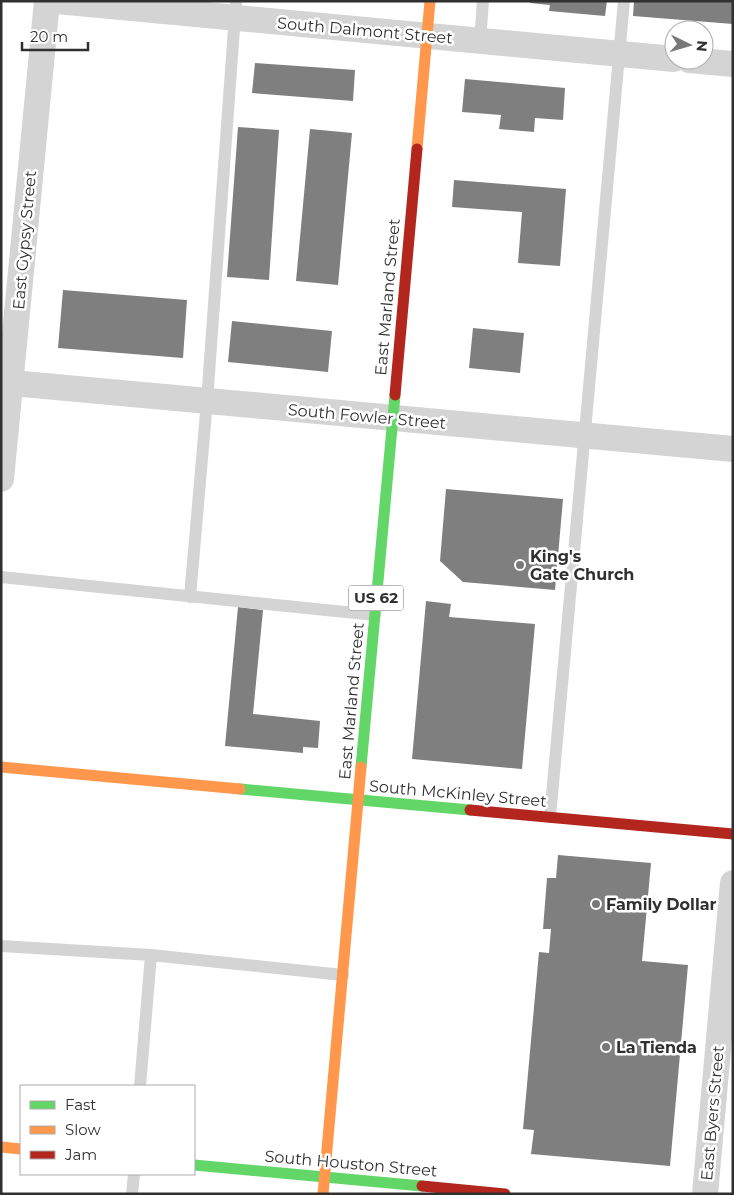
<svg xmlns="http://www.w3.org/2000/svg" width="734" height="1195" font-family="Montserrat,sans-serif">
	<rect width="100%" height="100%" fill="#fff"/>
	<path fill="#7f7f7f" d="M530 1H607L605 16 549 11 550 5 530 3Z
		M634 1H733V24L633 16Z
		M255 63 355 70 353 101 252 93Z
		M465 79 565 88 563 120 535 118 534 132 499 129 501 115 462 112Z
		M238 127 279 130 269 280 227 277Z
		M310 129 352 133 338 285 296 281Z
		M454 180 566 189 560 266 518 263 522 212 452 207Z
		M63 290 187 300 183 358 58 348Z
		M232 321 332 331 328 372 228 362Z
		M473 328 524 333 520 373 469 368Z
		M446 489 563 499 555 590 463 582 440 561Z
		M426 601 451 604 449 617 535 624 522 769 412 759Z
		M238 607 263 610 253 714 320 721 318 748 303 747V753L225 746Z
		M558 855 651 863 642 961 688 965 670 1166 531 1154 534 1130 523 1129 539 952 549 953 551 929H543L547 878H556Z"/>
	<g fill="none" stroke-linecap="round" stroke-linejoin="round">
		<path stroke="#d4d4d4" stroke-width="12" d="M480 41 483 1
			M1 577 375 615
			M190 597 207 401 236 1
			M550 817 624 1
			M1 946 151 955 343 975
			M140 1086 151 955
			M132 1194 134 1174"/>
		<path stroke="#d4d4d4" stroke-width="26" d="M57 1 674 59
			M689 60 733 64
			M1 382 733 449
			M1 479 47 1
			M705 1194 733 883"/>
		<path stroke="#63d668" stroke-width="11" d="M361 767 395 395
			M240 789 470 810
			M194 1165 422 1186"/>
		<path stroke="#ff974d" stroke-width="11" d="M417 149 430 1
			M1 767 240 789
			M1 1147 21 1149
			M323 1194 361 767"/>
		<path stroke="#b3261e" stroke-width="11" d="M395 395 417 149
			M470 810 733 834
			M422 1186 505 1194"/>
	</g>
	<g fill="#787878" stroke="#fff" stroke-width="2">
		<circle cx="520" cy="565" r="5"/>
		<circle cx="596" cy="904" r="5"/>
		<circle cx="606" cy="1047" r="5"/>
	</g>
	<g text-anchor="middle" stroke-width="5" stroke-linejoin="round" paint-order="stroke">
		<rect fill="#fff" stroke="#6e6e6e" stroke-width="1" x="348.5" y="585.5" width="55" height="25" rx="4"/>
		<g font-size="15" font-weight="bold" fill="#303030">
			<text x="376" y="603">US 62</text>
		</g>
		<g font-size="16" fill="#303030" stroke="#fff">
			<text transform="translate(365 30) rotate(5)" y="6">South Dalmont Street</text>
			<text transform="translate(24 240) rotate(-85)" y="6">East Gypsy Street</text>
			<text transform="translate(387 297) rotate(-85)" y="6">East Marland Street</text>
			<text transform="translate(367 416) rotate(5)" y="6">South Fowler Street</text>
			<text transform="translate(351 701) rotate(-85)" y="6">East Marland Street</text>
			<text transform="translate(458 793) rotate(5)" y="6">South McKinley Street</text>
			<text transform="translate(712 1113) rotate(-85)" y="6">East Byers Street</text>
			<text transform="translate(351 1163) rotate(5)" y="6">South Houston Street</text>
		</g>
		<g font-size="16" font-weight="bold" fill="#303030" stroke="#fff" text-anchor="start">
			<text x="530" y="562">King's<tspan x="530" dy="18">Gate Church</tspan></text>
			<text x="606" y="910">Family Dollar</text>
			<text x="616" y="1053">La Tienda</text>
		</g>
	</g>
	<rect width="734" height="1195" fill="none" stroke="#303030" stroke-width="5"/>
	<rect x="20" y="1085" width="175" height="90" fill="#ffffff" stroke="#acacac"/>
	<rect x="30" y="1101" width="25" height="8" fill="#63d668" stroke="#acacac"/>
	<text x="65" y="1110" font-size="15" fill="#303030">Fast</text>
	<rect x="30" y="1126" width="25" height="8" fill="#ff974d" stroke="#acacac"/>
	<text x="65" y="1135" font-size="15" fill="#303030">Slow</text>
	<rect x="30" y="1151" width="25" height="8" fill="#b3261e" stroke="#acacac"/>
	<text x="65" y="1160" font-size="15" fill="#303030">Jam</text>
	<g transform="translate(689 45) rotate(95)"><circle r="24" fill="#ffffff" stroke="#acacac"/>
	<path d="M0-4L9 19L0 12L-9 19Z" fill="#787878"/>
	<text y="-8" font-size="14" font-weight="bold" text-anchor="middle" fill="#303030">N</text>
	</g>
	<path d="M22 42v8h66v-8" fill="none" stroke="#303030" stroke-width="2.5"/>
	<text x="30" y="42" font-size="15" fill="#303030" stroke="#ffffff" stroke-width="4" paint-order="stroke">20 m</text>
</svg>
